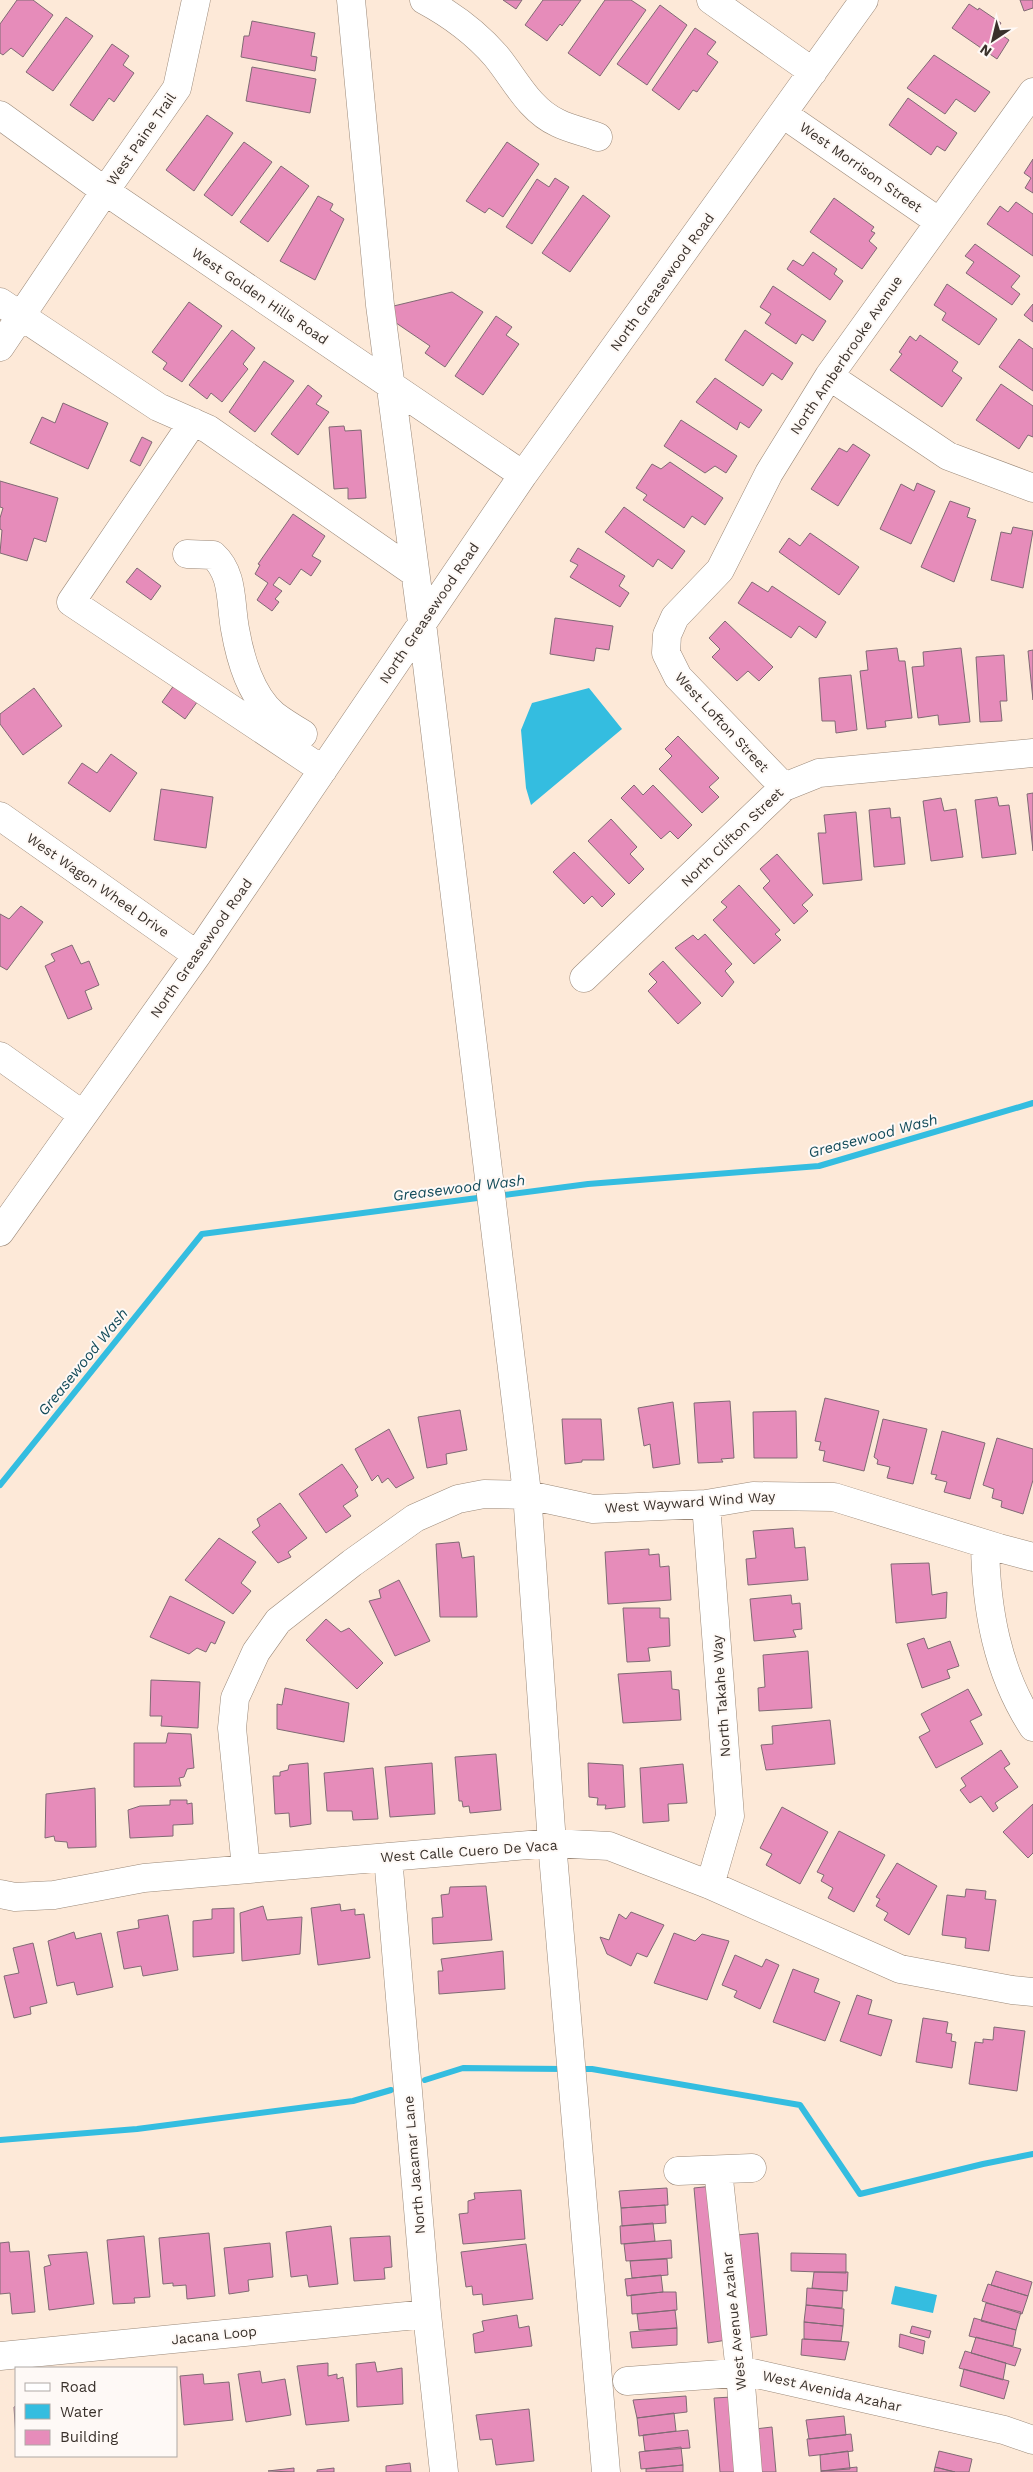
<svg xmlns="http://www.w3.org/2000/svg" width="1033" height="2472" font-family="'Work Sans',sans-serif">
	<rect width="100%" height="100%" fill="#fde9d8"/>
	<path fill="#34bde0" d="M589 688 622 729 531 805 526 788 521 730 532 703Z
		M895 2286 937 2295 933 2313 891 2304Z"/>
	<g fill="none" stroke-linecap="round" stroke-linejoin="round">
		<path stroke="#34bde0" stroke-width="6" d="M497 1196 588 1184 819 1166 1033 1103
			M0 1485 202 1234 485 1197
			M577 2069H592L800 2105 860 2194 983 2164 1033 2154
			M425 2080 463 2068 565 2069
			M0 2140 137 2129 353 2101 391 2090"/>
	</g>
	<path fill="#e68cba" stroke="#806a74" d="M17 0H33L53 15 23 57 11 48 3 55 0 53V24Z
		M503 0H522L516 9Z
		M543 0H581L562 26 560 24 547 41 525 25Z
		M605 0H631L646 10 600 76 568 53Z
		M1020 0H1033V8L1024 11Z
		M969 4 978 10 979 8 1001 23 996 31 1009 40 997 59 952 28Z
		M660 5 687 25 647 85 617 64Z
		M66 17 93 36 53 91 26 72Z
		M252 21 315 33 311 56 317 57 315 71 241 57 244 36H249Z
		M695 28 716 42 707 54 718 62 697 92 693 90 679 110 652 90Z
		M112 44 129 56 123 65 134 73 114 102 109 98 93 121 70 105Z
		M934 55 990 92 975 112 956 99 945 114 907 88Z
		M252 67 316 79 310 113 246 101Z
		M908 98 957 133 945 151 937 146 931 155 889 125Z
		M207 115 233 133 194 191 166 170Z
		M244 142 272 162 232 216 204 195Z
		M507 142 539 164 503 217 489 208 485 213 466 201Z
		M1033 159V193L1025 188 1031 178 1024 173Z
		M281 166 309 186 268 242 240 222Z
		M555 178 569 187 532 244 506 227 537 179 549 187Z
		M583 195 610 216 570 272 542 253Z
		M318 196 333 204 330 210 344 219 315 280 280 261Z
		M834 198 874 227 871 231 875 233 869 241 877 248 862 269 810 232Z
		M1016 202 1033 214V256L987 224 1000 206 1008 212Z
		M975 244 1020 276 1011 287 1020 294 1012 305 966 273 974 262 965 256Z
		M813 252 837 269 834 274 843 281 830 300 787 269 793 260 803 266Z
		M947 284 997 319 979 345 942 320 946 313 934 305Z
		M773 286 826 321 813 341 802 334 796 344 765 323 771 314 760 307Z
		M452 292 483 312 445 367 425 353 430 346 377 310Z
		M189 302 222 326 182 382 163 369 167 363 152 352Z
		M1033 304V322L1024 315Z
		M496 316 512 327 506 335 519 344 483 395 455 376Z
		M232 330 255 348 243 364 248 369 222 402 211 393 207 399 189 385Z
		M745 330 793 363 782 380 772 373 763 386 725 360Z
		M920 335 958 362 952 371 962 378 942 407 890 370 902 354 899 352 910 336 916 341Z
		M1019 339 1033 349V391L999 367Z
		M264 361 294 381 255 432 229 412Z
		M715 378 762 410 749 428 740 422 737 430 696 402Z
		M1001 384 1033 406V437L1028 435 1019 449 976 420Z
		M308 385 322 396 316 404 329 412 298 455 271 434Z
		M63 403 108 423 88 469 30 443 42 417 55 423Z
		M681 420 737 456 726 473 715 466 705 473 664 446Z
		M344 426 345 431 361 430 366 498 348 499V488L334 489 329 427Z
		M142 437 152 442 140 466 130 461Z
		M853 444 870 455 838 506 811 489 839 448 847 452Z
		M670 462 723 498 705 525 692 516 684 528 643 500 647 495 636 488 652 464 661 469Z
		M0 481 58 498 46 542 34 538 27 561 0 553 2 530 0 529V518L3 508 0 507Z
		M917 483 935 491 911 544 880 529 901 484 914 491Z
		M950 501 970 508 967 517 976 520 954 582 921 567Z
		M624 507 685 551 672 569 658 559 653 567 605 532Z
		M293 514 325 536 312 556 321 561 311 576 301 569 290 585 279 577 273 585 282 591 275 599 279 602 272 611 257 600 268 583 255 574 260 565 258 564Z
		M1013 527 1033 531 1023 588 991 580 1001 532 1011 534Z
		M810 533 859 567 839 595 779 552 789 538 800 546Z
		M578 548 625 576 619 586 629 593 620 607 570 577 578 565 570 561Z
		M137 568 161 586 151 600 126 582Z
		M752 582 768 592 772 586 826 622 816 638 799 626 791 638 738 603Z
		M555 618 613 626 609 650 596 648 594 661 550 654Z
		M725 621 773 667 759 681 748 671 737 681 712 657 720 649 709 638Z
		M897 648 899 661H905L912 718 885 721 886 727 867 729 860 671 868 670 866 651Z
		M961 648 970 722 939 725 938 715 918 718 912 667 924 666 923 652Z
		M1033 650V700L1028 651Z
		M1004 655 1007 701H1000L1002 721 980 722 976 657Z
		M851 675 857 730 836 733 835 721H822L819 678Z
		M177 681 200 698 185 719 162 702Z
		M34 688 62 726 23 755 0 724V714Z
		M678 736 719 778 709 787 719 797 702 813 659 769 672 756 665 749Z
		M111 754 137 773 110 812 68 783 82 763 97 773Z
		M634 785 643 795 653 785 692 825 678 839 670 831 661 839 621 798Z
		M161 789 213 797 206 848 154 840Z
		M1033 793V851L1027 794Z
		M997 797 999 806 1009 805 1016 854 982 858 975 800Z
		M941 798 944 811 956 809 963 857 931 861 923 801Z
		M890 808 891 818 900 817 905 864 874 867 869 810Z
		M856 812 862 880 823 884 818 833H826L824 815Z
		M611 819 637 847 630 854 644 869 629 884 588 841Z
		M574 852 615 894 602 907 592 896 584 904 553 872Z
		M777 854 813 895 802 905 808 911 794 924 763 888 770 881 760 869Z
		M739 885 780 930 775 934 781 940 754 964 713 920 727 907 721 902Z
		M21 906 43 922 7 970 0 966V914L9 919Z
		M705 934 732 964 725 971 734 982 722 997 675 948 693 935 698 940Z
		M72 945 81 964 89 961 99 985 85 991 92 1009 68 1019 45 966 55 961 51 954Z
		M663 961 701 1003 678 1024 648 991 657 982 649 974Z
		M825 1398 879 1411 864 1471 823 1461 825 1451 819 1450 821 1442 815 1441Z
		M730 1401 734 1458 721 1459 723 1462 698 1463 694 1403Z
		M673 1402 680 1464 653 1468 650 1444 644 1446 638 1408Z
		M460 1410 467 1450 446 1454 447 1464 427 1468 418 1417Z
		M796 1411 797 1458H754L753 1412Z
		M562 1419H601L604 1460H582V1462L565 1464Z
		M883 1419 927 1429 913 1484 887 1478 890 1467 877 1464 878 1460 874 1457Z
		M389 1429 414 1478 396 1488 388 1478 382 1483 378 1475 372 1481 355 1449Z
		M942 1431 985 1443 970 1499 944 1492 947 1482 935 1479 937 1475 931 1474Z
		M997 1438 1033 1449V1480L1023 1514 1001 1507 1002 1501 992 1498 994 1489 983 1485Z
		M342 1464 358 1487 355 1490 358 1496 343 1506 351 1516 326 1533 299 1494Z
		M280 1503 307 1538 288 1552 291 1557 278 1563 252 1532 260 1526 257 1519Z
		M793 1528 795 1548 805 1547 808 1580 748 1585 746 1559 756 1558 753 1531Z
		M219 1538 256 1562 241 1583 251 1591 233 1614 185 1580Z
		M459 1542 462 1558 474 1556 477 1617H440L436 1544Z
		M649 1549V1555L659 1554 660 1567 669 1566 671 1600 608 1604 605 1552Z
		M929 1563 932 1595 947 1592 946 1618 896 1623 891 1564Z
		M399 1580 430 1641 395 1656 369 1601 381 1598 379 1590Z
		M791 1595 792 1604 800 1603 802 1629 793 1630 796 1637 754 1641 750 1599Z
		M170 1596 225 1622 215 1644 211 1642 206 1652 197 1648 189 1654 150 1637Z
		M623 1608H660V1618H669L670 1646 648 1648 650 1661 627 1662Z
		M326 1619 341 1632 349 1628 383 1663 357 1689 306 1640Z
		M924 1638 928 1649 950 1641 959 1666 947 1670 950 1678 922 1688 907 1644Z
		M808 1651 812 1708 759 1711 758 1688 765 1687 763 1655Z
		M671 1671 672 1689 679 1690 681 1720 623 1723 618 1674Z
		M151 1680 200 1682 198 1728 161 1726 162 1716H150Z
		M285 1688 349 1703 344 1742 277 1729V1704L282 1705Z
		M968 1689 982 1715 970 1721 983 1744 936 1768 919 1737 930 1731 921 1714Z
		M830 1720 835 1764 766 1770 761 1745 773 1744 772 1726Z
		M168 1733 191 1734 194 1768 187 1769 184 1777 179 1778 181 1786 134 1787V1743H166Z
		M1001 1750 1010 1764 1004 1768 1018 1787 995 1803 998 1808 993 1812 981 1796 970 1803 960 1790 966 1786 961 1778Z
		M496 1754 501 1810 470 1813 469 1806 463 1807 462 1801H459L455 1757Z
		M308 1763 311 1824 290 1827 289 1813 275 1814 273 1776H280V1772L288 1770 289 1765Z
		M432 1763 435 1814 390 1817 385 1767Z
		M588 1763 623 1765 625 1807 605 1809 606 1805H597L598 1798 589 1797Z
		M683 1764 687 1803 668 1804 669 1821 643 1823 640 1768Z
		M373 1768 378 1819 353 1820 352 1811H327L324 1773Z
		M95 1788 96 1847 68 1848 67 1842 55 1841 54 1836 45 1838 46 1794Z
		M170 1800H187V1804L192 1803 193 1824 173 1825V1836L130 1838 128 1810 140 1806 170 1805Z
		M1033 1804V1853L1028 1858 1003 1832Z
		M782 1807 828 1832 800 1884 766 1865 772 1854 760 1848Z
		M839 1831 885 1855 854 1912 828 1898 833 1888 821 1881 824 1875 817 1872Z
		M897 1863 937 1886 909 1935 884 1920 888 1913 876 1906 880 1899 876 1897Z
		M486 1886 492 1940 433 1944 432 1918 443 1917 441 1895 449 1894 450 1887Z
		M966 1889 986 1891 985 1899 996 1900 989 1951 965 1948 966 1938 942 1935 947 1895 965 1897Z
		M340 1904 341 1911 355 1909V1915L364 1914 370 1958 318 1965 311 1908Z
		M263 1906 267 1920 302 1917 300 1954 242 1961 240 1913Z
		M234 1908V1953L193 1957V1921L212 1919V1909Z
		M631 1912 664 1925 647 1957 637 1953 631 1966 607 1954 600 1937 609 1940 619 1914 626 1919Z
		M168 1915 178 1970 143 1976 141 1966 124 1969 117 1932 139 1928 138 1920Z
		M74 1932 76 1939 101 1933 113 1987 77 1995 74 1982 57 1986 48 1941Z
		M674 1933 695 1941 702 1934 729 1941 707 2000 654 1983Z
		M33 1943 47 2003 30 2007 31 2014 14 2018 4 1976 19 1973 13 1948Z
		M503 1951 505 1989 439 1994 438 1971H443L441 1959Z
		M735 1955 762 1967 766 1959 779 1965 760 2009 734 1997 737 1991 722 1985Z
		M793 1969 819 1979 814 1992 840 2002 825 2041 773 2022Z
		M857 1995 872 2000 868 2014 892 2020 881 2056 840 2041Z
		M923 2018 948 2022 946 2033 952 2034 951 2041 956 2042 952 2068 916 2062Z
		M994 2027 1025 2031 1017 2091 969 2084 975 2042 983 2043V2039L993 2040Z
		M713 2186 727 2340 708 2343 694 2188Z
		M667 2188 668 2205 621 2208 619 2191Z
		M521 2190 525 2239 463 2244 459 2214 468 2213V2201L475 2199 474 2193Z
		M665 2205 666 2223 622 2226 621 2208Z
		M653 2223 655 2241 621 2244 620 2226Z
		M331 2226 338 2284 309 2287 307 2275 291 2277 286 2232Z
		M209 2233 215 2296 187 2299 186 2285 173 2286V2283L163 2284 159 2238Z
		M758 2233 767 2335 747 2338 737 2235Z
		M144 2236 150 2297 134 2298 135 2303 113 2304 107 2240Z
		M390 2236 392 2267 384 2268 385 2279 354 2281 350 2238Z
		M671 2240 672 2258 626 2261 624 2244Z
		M9 2242 10 2252 29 2251 35 2312 12 2314 10 2293 0 2294V2243Z
		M270 2243 273 2277 248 2280 249 2291 229 2294 224 2248Z
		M526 2244 533 2299 483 2305 482 2294 473 2295 472 2286 466 2287 461 2252Z
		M87 2252 94 2304 49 2310 44 2267 51 2265 48 2255Z
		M791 2253 846 2254V2273L791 2271Z
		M667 2259 668 2275 632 2278 630 2261Z
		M996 2271 1032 2282 1028 2296 991 2285Z
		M814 2272H848L847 2291 812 2288Z
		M661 2275 663 2292 627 2296 625 2279Z
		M988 2284 1028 2296 1022 2314 982 2301Z
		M807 2288 843 2291 842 2308 806 2305Z
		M663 2292H676L677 2310 632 2314 631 2295Z
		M986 2303 1021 2312 1016 2330 981 2321Z
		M806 2305 844 2309 843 2326 804 2322Z
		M675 2310 677 2328 639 2330 637 2314Z
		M517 2315 519 2328 529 2326 532 2346 475 2353 473 2334 484 2331 482 2321Z
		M974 2318 1016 2330 1013 2346 969 2336Z
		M804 2322 843 2326 841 2341 804 2339Z
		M912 2326 931 2331 929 2338 910 2333Z
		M677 2328V2345L632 2348 630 2332Z
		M900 2334 925 2341 923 2354 899 2347Z
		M976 2337 1021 2349 1015 2366 971 2353Z
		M802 2339 849 2342 845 2360 801 2355Z
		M965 2351 1006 2363 1003 2380 959 2368Z
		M375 2362 377 2372 402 2368 403 2404 357 2407 356 2364Z
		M328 2363V2376L337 2374V2379L343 2377 349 2421 306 2425 297 2366Z
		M964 2369 1009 2381 1004 2399 960 2386Z
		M260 2371 262 2383 285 2379 291 2415 246 2422 238 2374Z
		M203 2374 204 2384 229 2382 233 2420 184 2425 180 2376Z
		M686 2396 687 2412 637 2418 633 2400Z
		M732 2397 739 2472H720L714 2398Z
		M16 2406V2439L14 2407Z
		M529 2409 534 2461 496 2465 492 2439 480 2440 476 2415Z
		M674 2413 676 2431 639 2436 637 2418Z
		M844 2416 846 2435 809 2439 806 2420Z
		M772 2427 776 2472H758L755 2429Z
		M688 2430 690 2448 645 2451 643 2435Z
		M851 2434 853 2451 809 2456 807 2439Z
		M681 2447 683 2465 641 2469 639 2452Z
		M848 2451 850 2469 821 2471 820 2455Z
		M939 2451 972 2459 969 2472H955L935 2467Z
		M410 2463 411 2472H386V2466Z
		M683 2465V2472H646V2469Z
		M857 2467V2472H821V2471Z
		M935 2467 955 2472H934Z
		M294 2468V2472L268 2471Z
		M334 2468V2472H317V2470Z"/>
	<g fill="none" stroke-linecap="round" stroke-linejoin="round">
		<defs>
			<path id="minor" d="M351 0 380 305 422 623 527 1493 552 1843 606 2472
				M424 0C452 15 475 32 496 56 515 79 529 110 558 123 570 129 585 132 598 137
				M711 0 813 72
				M783 114 938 221
				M0 115 105 191 523 475
				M0 302 158 407 208 429 415 573
				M0 347 105 191 177 88 196 0
				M829 376 948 456 1033 488
				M193 422 71 602 323 770
				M187 554 213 555C234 574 230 602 235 629 240 658 251 696 274 715 283 722 293 728 303 734
				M784 787 678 677 666 653 667 635 675 617 720 570 769 473 829 376 1033 92
				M0 816 197 955
				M584 978 784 787 819 773 1033 753
				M0 1056 83 1115
				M0 1232 197 955 523 475 864 0
				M706 1504 730 1816 710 1885
				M985 1544C986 1609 997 1672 1033 1727
				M388 1857 427 2314 444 2472
				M246 1868 232 1728 235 1698 256 1652 278 1621 352 1563 415 1518 458 1499 484 1494 528 1495 593 1509 706 1504 753 1496 834 1497 999 1548 1033 1557
				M0 1894 15 1897 54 1895 144 1878 552 1843 609 1846 710 1885 900 1969 1012 1990 1033 1992
				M718 2170 740 2372 748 2472
				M678 2171 752 2168
				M0 2356 427 2314
				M627 2381 748 2372 1004 2430 1033 2440"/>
		</defs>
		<use href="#minor" stroke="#9b8979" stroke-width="29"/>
		<use href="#minor" stroke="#fff" stroke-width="28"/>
	</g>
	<g text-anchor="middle" stroke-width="4" stroke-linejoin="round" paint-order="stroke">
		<g font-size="14" fill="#39312b" stroke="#fef9f6">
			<text transform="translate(141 139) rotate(-55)" y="5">West Paine Trail</text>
			<text transform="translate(861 167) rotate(35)" y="5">West Morrison Street</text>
			<text transform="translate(662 282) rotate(-54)" y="5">North Greasewood Road</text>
			<text transform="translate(260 296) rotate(34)" y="5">West Golden Hills Road</text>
			<text transform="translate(846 355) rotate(-56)" y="5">North Amberbrooke Avenue</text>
			<text transform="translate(429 613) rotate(-56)" y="5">North Greasewood Road</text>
			<text transform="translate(722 722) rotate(47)" y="5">West Lofton Street</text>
			<text transform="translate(732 837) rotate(-44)" y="5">North Clifton Street</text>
			<text transform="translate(98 885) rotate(35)" y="5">West Wagon Wheel Drive</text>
			<text transform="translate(201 948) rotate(-55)" y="5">North Greasewood Road</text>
			<text transform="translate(690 1502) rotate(-4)" y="5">West Wayward Wind Way</text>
			<text transform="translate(721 1696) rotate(-94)" y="5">North Takahe Way</text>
			<text transform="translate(469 1851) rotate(-4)" y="5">West Calle Cuero De Vaca</text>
			<text transform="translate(414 2165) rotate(-95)" y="5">North Jacamar Lane</text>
			<text transform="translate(734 2321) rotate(-96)" y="5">West Avenue Azahar</text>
			<text transform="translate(214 2335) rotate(-6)" y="5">Jacana Loop</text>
			<text transform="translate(832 2391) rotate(13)" y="5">West Avenida Azahar</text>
		</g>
		<g font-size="15" font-style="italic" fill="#134b5a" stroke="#fef9f6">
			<text transform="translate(873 1136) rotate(-15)" y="5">Greasewood Wash</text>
			<text transform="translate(459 1188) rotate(-7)" y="5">Greasewood Wash</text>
			<text transform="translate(83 1362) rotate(-51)" y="5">Greasewood Wash</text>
		</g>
	</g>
	<rect x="15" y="2367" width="162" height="90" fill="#fef9f6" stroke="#afa9a5"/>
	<rect x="25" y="2383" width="25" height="8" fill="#ffffff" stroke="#afa9a5"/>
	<text x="60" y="2392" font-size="15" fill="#39312b">Road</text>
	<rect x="25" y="2404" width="25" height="15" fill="#34bde0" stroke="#afa9a5"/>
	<text x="60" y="2417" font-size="15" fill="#39312b">Water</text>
	<rect x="25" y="2430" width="25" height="15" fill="#e68cba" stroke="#afa9a5"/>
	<text x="60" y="2442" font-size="15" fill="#39312b">Building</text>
	<g transform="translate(993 40) rotate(215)" stroke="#fef9f6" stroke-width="4" paint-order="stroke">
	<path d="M0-4L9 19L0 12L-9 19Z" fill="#39312b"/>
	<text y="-8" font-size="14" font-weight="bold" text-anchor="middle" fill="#39312b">N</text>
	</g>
</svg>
